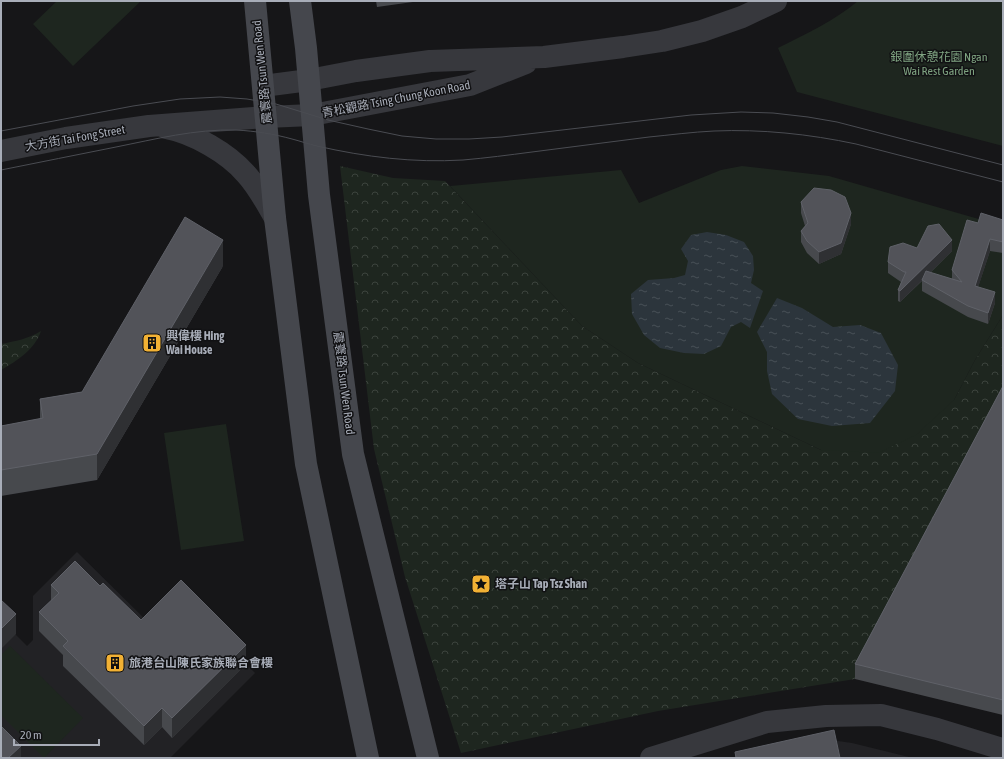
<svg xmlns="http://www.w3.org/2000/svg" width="1004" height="759" font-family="'Asap Condensed','Noto Sans TC',sans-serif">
	<defs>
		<pattern id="forest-crowns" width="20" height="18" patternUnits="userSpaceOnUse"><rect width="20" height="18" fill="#1e261f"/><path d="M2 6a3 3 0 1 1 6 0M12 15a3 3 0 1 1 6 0" fill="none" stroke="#3c433d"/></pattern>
		<pattern id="water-ripples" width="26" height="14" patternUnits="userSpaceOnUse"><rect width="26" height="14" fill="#2c353c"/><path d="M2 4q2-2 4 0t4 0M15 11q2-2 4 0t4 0" fill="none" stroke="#485056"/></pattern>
	</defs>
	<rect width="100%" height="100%" fill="#161618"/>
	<path fill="#222225" d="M77 552 153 627 181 599 255 673 170 758H1V620L27 646 33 640V596Z
		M831 740 852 743 913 758H744Z"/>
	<path fill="url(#forest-crowns)" d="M340 166 393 178 445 181 582 326 638 363 821 450 954 400 975 360 1003 315V401L855 679 658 711 461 753 405 577 374 449Z
		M41 331C35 349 17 361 1 370V344C16 341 28 339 41 331Z"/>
	<path fill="#1e261f" d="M57 1H141L73 66 33 24Z
		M858 1H1003V146L797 92 778 48C806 34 834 21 858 1Z
		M742 166 829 176 1003 226V315L975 360 954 400 916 435 878 453 821 450 638 363 582 326 450 186 621 170 639 203 721 170Z
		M226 424 244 541 181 550 164 433Z
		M10 646 83 718 44 758 1 715V655Z"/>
	<path fill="url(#water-ripples)" d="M707 232 726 235 744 242 753 256 754 270 751 283 763 291 750 328 741 322 731 327 721 346 704 354 684 353 660 348 644 335 632 314 631 294 648 280 674 278 685 275 688 261 681 249 691 235Z
		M777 298 802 308 833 327 860 325 881 333 898 365 895 391 870 423 832 426 798 419 772 394 767 371V352L757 332Z"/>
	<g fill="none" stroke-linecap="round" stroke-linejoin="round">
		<path stroke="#37383d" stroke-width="22" d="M166 128C193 133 228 153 246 174 258 187 266 203 275 218
			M1 151 66 138 149 126 266 117"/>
		<path stroke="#37383d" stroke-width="22" d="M263 86 309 80 356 71 430 61 544 57 623 47 662 41 702 31 742 17 776 1
			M266 117 312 115 470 85 526 63
			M651 758 767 722 826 716 881 715 937 729 999 748 1003 750"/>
		<path stroke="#45474d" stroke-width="22" d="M255 1 275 218 306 464 368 758
			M300 1 306 48 319 195 353 454 428 758"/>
		<path stroke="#4a4c52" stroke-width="1" d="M1 131 133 106 180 99 220 97 247 99 276 104 328 120 368 129 402 136 436 139H469L502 137 691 115 741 112 773 113 808 117 837 122 1003 165
			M1 170C39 162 78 155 116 147 156 139 195 129 236 130 255 131 274 134 292 139 300 141 308 144 317 146 365 157 414 163 463 160 486 158 509 155 532 152 571 147 610 142 649 137 670 135 692 132 714 131 761 129 809 134 856 144L1003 182"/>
	</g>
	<path fill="#47494d" d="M376 1H420L377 7Z
		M801 202 851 224 841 254 819 264 807 253 801 242V231L805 226 801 213Z
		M1003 220V253L990 251 978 287 995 303 988 324 968 317 922 291V281L900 302 898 301V290L901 282 888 273V262L917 248 952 251 930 273 952 279V270Z
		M223 266 97 480 1 496V426L40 419V399L82 392Z
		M1003 386V715L855 679V664Z
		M51 585 100 586 141 620 246 664 172 738 162 727 144 745 63 666V655L39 631V612L51 601Z"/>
	<path fill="#2f3033" d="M851 213V224L841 254 819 264V252Z
		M990 239V251L975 297V286Z
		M223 240V266L97 480V454Z
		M952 240V251L900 302V291Z
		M995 292V303L988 324V313Z
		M16 614V634L1 649V629Z
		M246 645V664L172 738V718Z
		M162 708V727L144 745V726Z
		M21 746V758H8Z"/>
	<path fill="#525359" stroke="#5f6168" d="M814 188 831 190 845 197 851 213 841 243 819 252 807 241 801 231 808 223 801 202Z
		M981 213 1003 220V242L990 239 975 286 995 292 988 313 968 306 922 280 926 271 962 282 952 270 967 220 978 223Z
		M185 217 223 240 97 454 1 470V426L43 418 40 399 82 392Z
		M939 224 952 240 900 291 898 290 906 272H904L888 262 890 247 903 243 917 248 928 226Z
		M1003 386V700L855 664Z
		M75 561 100 586 103 583 141 620 181 580 246 645 172 718 162 708 144 726 63 646 68 641 39 612 59 593 51 585Z
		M1 600 16 614 1 629Z
		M1 726 21 746 8 758H1Z
		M834 730 840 758H736L735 752Z"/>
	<defs>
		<symbol id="building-square" viewBox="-11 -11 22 22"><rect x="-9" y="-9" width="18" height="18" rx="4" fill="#f2b134" stroke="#111113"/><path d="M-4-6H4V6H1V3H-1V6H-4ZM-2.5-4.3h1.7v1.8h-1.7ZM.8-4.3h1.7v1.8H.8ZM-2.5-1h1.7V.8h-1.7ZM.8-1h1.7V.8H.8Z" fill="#111"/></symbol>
		<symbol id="sight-square" viewBox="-11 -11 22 22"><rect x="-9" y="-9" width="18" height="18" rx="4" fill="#f2b134" stroke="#111113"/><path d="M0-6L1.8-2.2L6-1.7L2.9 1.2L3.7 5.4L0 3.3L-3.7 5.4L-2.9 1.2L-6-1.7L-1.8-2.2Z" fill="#111"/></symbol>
	</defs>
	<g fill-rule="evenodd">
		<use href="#building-square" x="141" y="332" width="22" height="22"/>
		<use href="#sight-square" x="470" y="573" width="22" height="22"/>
		<use href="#building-square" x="104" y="652" width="22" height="22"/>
	</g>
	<g text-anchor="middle" stroke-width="3" stroke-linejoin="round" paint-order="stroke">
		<g font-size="12" fill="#7fa381" stroke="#111113">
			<text x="939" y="61">銀圍休憩花園 Ngan<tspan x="939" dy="14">Wai Rest Garden</tspan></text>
		</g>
		<g font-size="12" fill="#a8adb8" stroke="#111113">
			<text transform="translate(262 72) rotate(-96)" y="4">震寰路 Tsun Wen Road</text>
			<text transform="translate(396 99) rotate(-11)" y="4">青松觀路 Tsing Chung Koon Road</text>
			<text transform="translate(75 138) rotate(-10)" y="4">大方街 Tai Fong Street</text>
			<text transform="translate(344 383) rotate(83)" y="4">震寰路 Tsun Wen Road</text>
		</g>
		<g font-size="12" font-weight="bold" fill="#a8adb8" stroke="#111113" text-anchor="start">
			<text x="166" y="340">興偉樓 Hing<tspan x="166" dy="14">Wai House</tspan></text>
			<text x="495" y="588">塔子山 Tap Tsz Shan</text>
			<text x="129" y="667">旅港台山陳氏家族聯合會樓</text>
		</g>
	</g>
	<rect width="1004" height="759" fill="none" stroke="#a8adb8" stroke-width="4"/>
	<path d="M14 739v6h85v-6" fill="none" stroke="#a8adb8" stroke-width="2"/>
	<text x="20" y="739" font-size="12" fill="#a8adb8" stroke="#111113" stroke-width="3" paint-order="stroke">20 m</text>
</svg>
